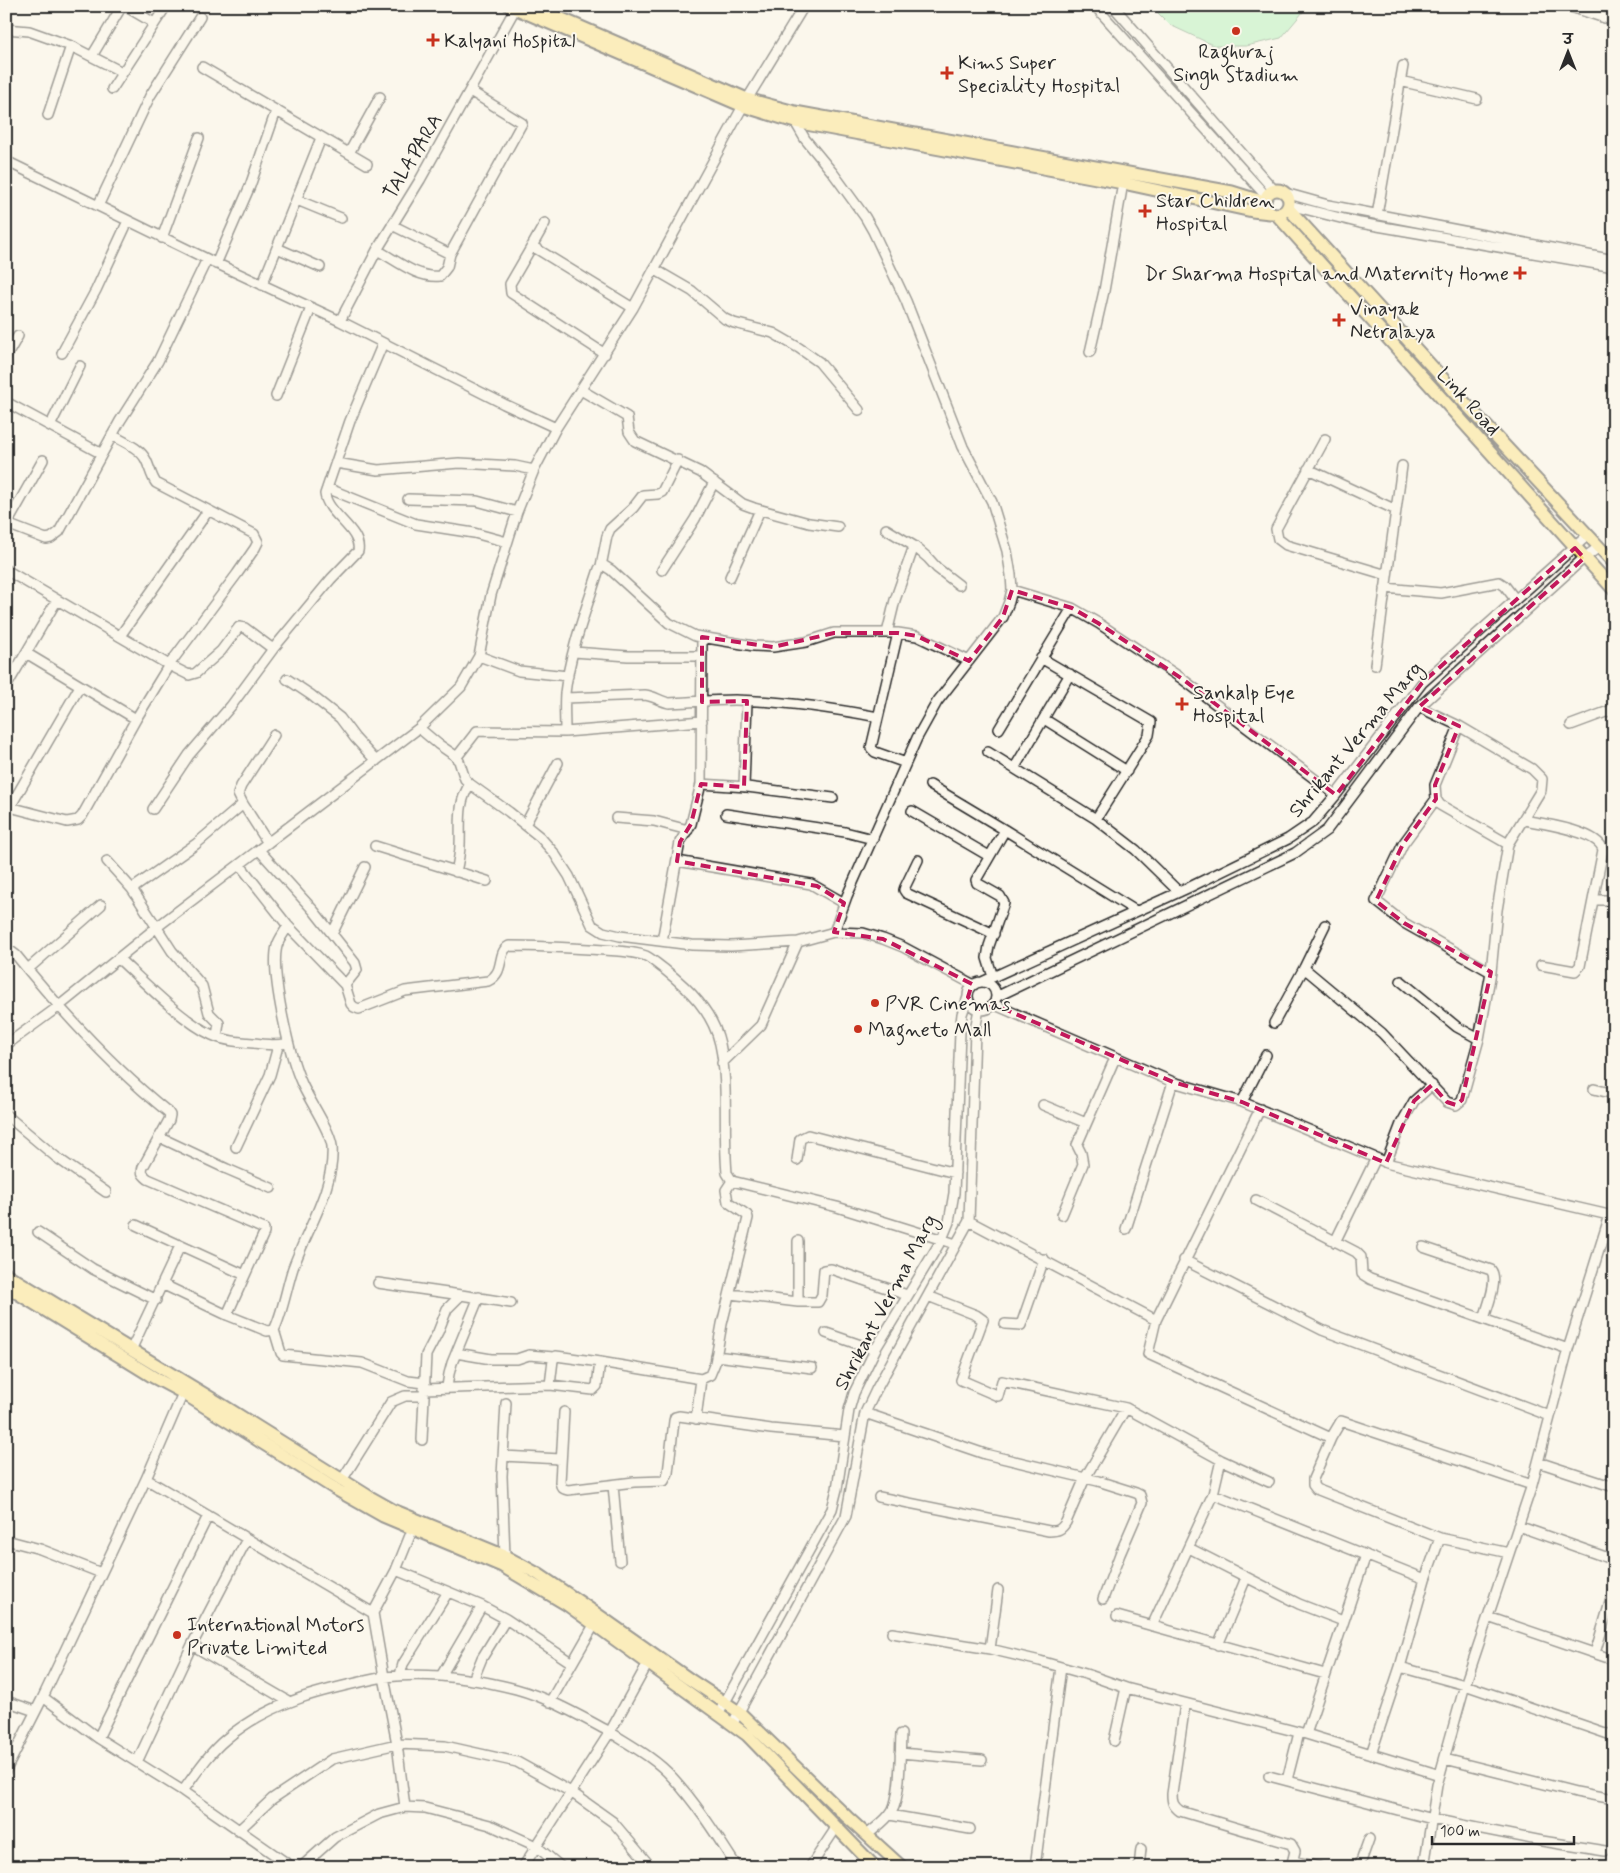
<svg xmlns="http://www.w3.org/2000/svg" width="1620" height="1873" font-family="Mynerve,'Playpen Sans Deva',sans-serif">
	<rect width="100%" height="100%" fill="#fbf7ec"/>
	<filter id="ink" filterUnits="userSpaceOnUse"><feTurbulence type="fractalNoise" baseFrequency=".02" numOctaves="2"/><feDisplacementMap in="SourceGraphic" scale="10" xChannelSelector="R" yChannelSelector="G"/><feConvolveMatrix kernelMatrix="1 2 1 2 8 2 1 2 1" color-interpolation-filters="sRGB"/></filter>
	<g filter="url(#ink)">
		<path fill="#adf0b9" stroke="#6c8e72" d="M1151 6H1308L1281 38 1246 46H1215L1170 25Z"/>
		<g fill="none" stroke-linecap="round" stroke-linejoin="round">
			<defs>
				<path id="minor" d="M125 6 154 23
					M1095 6 1266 196
					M1113 6 1274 190
					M1568 6 1614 21
					M1607 6 1614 8
					M6 29 29 31 74 47
					M92 56 122 6
					M202 67 367 164
					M1400 81 1477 99
					M112 89 166 6
					M48 115 70 49 74 47 77 49 122 72
					M794 120 805 139 833 173 865 217 873 231 906 301 963 447 992 502 1007 551 1011 575 1012 590 1009 602 1003 617 937 702 917 738 847 896 834 932
					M349 153 380 97
					M6 161 207 259
					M1285 193 1328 205 1614 260
					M297 200 341 218
					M1289 205 1360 223 1614 267
					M98 206 150 96 200 17
					M1377 215 1403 66
					M392 225 450 254
					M162 238 199 138
					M532 246 545 223
					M277 248 320 267
					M377 250C396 260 418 279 440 276L447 267 450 254 522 123 470 91
					M216 264 250 186 276 111
					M654 269 692 291 725 319 734 323 773 333 799 348 819 362 859 410
					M262 285 321 138
					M340 321 377 250 420 180 515 9
					M1090 352 1104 291 1123 183
					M62 353 96 290 128 221
					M605 354 511 293 510 284 532 246 633 308
					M6 357 18 336
					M581 390 627 417 629 432 635 441 700 472 743 504 754 508 809 523 838 527
					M276 396 311 308
					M6 402 102 454
					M50 426 80 366
					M1325 439 1276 529 1278 539 1286 545 1387 575
					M336 463 378 470 459 463 515 466 534 470
					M1308 469 1396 510
					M327 488 416 524 474 533 507 542
					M408 499 477 501 517 512
					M7 524 43 460
					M6 525 7 524 46 539 51 538 59 532 120 421 158 361 207 259 340 321 504 404 556 428
					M886 529 914 546 895 600 887 633
					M914 546 928 558 937 568 959 585
					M601 566 607 536 610 529 633 508 643 495 658 494 662 492 678 460
					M6 570 169 665 189 675 196 673 221 651 239 627 245 628 273 649
					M662 570 695 519 714 482
					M730 577 760 510
					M1385 588 1441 593 1499 582 1505 586 1515 599
					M1012 590 1072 608 1098 623 1181 678 1336 795
					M898 633 871 748 875 752 906 763
					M120 636 208 511
					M574 652 628 656H702
					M26 653 136 719
					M479 656 519 671 568 676
					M1041 658 1151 722 1149 735 1096 819
					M1375 665 1402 466
					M287 679 311 695 340 718 355 738 376 761
					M6 687 57 600
					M565 698 645 695C654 696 660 701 669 703 691 702 713 700 735 700 783 701 830 708 878 717
					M1044 719 1127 771
					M1571 725 1614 709
					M1459 726 1435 785 1436 799 1440 805 1508 844
					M419 728 438 744 454 755 459 761 465 779 470 784 509 812 540 837 554 853 569 876 592 925 603 932 620 936 692 945 731 946 798 942 834 932 863 933 883 939 903 947 974 985
					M999 729 1072 608
					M565 732C565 719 564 705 565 693 570 651 586 610 599 569L601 566 603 565 611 570 669 623 695 636 754 646 773 647 806 642 834 633H898L917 636 969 661
					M988 752 1096 819 1136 850 1179 892
					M456 758 477 731 565 732 702 721
					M1015 767 1070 674
					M701 784 747 787 833 798
					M930 785 1005 830 1136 911
					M744 787 747 701
					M1436 799 1403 844 1376 901 1404 923 1491 972
					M6 806 67 822 78 820 82 816 136 719 169 665 237 574 255 548 258 542 254 534 156 483C151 476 150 468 146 460 140 448 124 442 112 435
					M10 807 80 686
					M153 809 189 755 231 706 273 649 331 579 358 551C362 530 327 514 325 494L350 421 383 343
					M912 811 989 856
					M726 814 845 832 873 839
					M616 818 654 821 688 830
					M1523 820C1540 823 1599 831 1603 850L1580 966 1575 971 1541 965
					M525 825 558 763
					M268 843 243 804 238 794 241 786 274 735
					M375 846 487 881
					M259 850 314 911 355 963 357 970 345 985
					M918 860 905 887 904 890 906 893 994 934
					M107 861 132 889 172 951 202 986 209 1013 219 1023 217 1036
					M677 861 811 884 844 903
					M240 865 288 926 345 985 351 1004 354 1007 359 1009 405 991 488 981C506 972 496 953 509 946 541 946 573 948 604 950 617 951 633 951 646 956 652 959 658 965 664 969 689 989 713 1012 720 1044 729 1086 723 1130 727 1173L732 1181 837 1207 956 1244
					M456 872C458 863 460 854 460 845 461 823 457 803 470 784
					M132 889 196 844 243 804
					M1593 900H1614
					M332 934 365 867
					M662 941 680 842 691 824 701 784 702 637
					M6 952H12L16 955C62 1012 111 1066 168 1112L170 1115 169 1120 143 1167C141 1173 143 1175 148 1179L264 1229V1233L227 1315
					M119 959C144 982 182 1021 212 1035 225 1041 240 1042 254 1043 266 1045 276 1046 288 1043
					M1304 968 1382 1033 1447 1102 1456 1105 1462 1100 1479 1039 1491 972 1497 910 1508 844 1541 790 1542 779 1532 769 1459 726 1419 707
					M28 969 101 905
					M993 977 987 958 989 946 1004 903 1000 896 977 883 976 880 1005 830
					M1401 981 1457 1027 1479 1039
					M982 982 1190 887 1288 839 1313 822 1336 795 1422 683 1588 535
					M968 996a14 14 0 1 1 28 0a14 14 0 1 1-28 0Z
					M996 997 1295 853 1327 830 1419 707 1584 558 1599 547
					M993 1004 1173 1082 1242 1102 1390 1164 1613 1216
					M1274 1023 1304 968 1325 925
					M6 1045 58 1007 157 927 419 728 461 687 479 656 491 595 517 512 534 470 556 428 633 308 743 106 804 6
					M722 1063 761 1025 798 942
					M1594 1089 1614 1094
					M1242 1102 1266 1055
					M1043 1105 1086 1123
					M6 1115 56 1157 106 1192
					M159 1137 227 1169 271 1188
					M236 1147 270 1075 278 1046
					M797 1160 800 1139 808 1135 955 1173
					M1386 1163 1401 1124 1414 1101 1432 1085
					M1256 1200 1356 1252 1361 1257 1362 1274 1370 1279 1568 1349
					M1062 1215 1083 1164 1081 1153 1077 1145 1115 1058
					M969 1221 1156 1320 1148 1354 1331 1438 1341 1421 1532 1485
					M136 1225 245 1275
					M1126 1229 1173 1082
					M38 1232 93 1269 156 1300
					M798 1241V1302
					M1335 1242 1376 1158
					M1423 1247 1491 1270C1499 1280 1487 1307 1484 1319
					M1184 1260 1322 1330 1550 1416
					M378 1283 461 1295 447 1309 438 1332 426 1355 422 1440
					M164 1285 227 1315 267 1331 274 1330C282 1315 287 1286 293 1268 307 1229 335 1188 332 1146 330 1130 309 1100 302 1084 290 1058 270 973 277 946 279 939 284 933 288 926
					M730 1294 798 1302H818L822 1295 824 1270 831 1269 907 1295
					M461 1295 511 1303
					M928 1296 976 1315 983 1320 961 1380 998 1396 1002 1381 1126 1408 1221 1460 1213 1494 1425 1579 1440 1538 1509 1553
					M1156 1320 1260 1109
					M1005 1324 1021 1325 1044 1259
					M274 1330 281 1353 283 1355 362 1363 408 1381 425 1383
					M826 1333 875 1350
					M131 1350 180 1246
					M456 1353 491 1359H517L529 1355 554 1357
					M716 1356 812 1368
					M550 1385 553 1360 556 1356 600 1362 701 1379 710 1375 715 1363 722 1324 748 1218 747 1215 728 1202 726 1190 732 1181
					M447 1387 449 1374 452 1363 479 1297
					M424 1389 550 1385 593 1390 597 1386 600 1362
					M183 1393 146 1479 373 1613 396 1570 413 1528
					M564 1412 560 1482C561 1487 562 1489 568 1490L634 1482 664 1481 668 1473 674 1421 675 1417 679 1416 771 1429 845 1436
					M865 1413 985 1454 1085 1478 1126 1408
					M696 1419 701 1379
					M1331 1438 1313 1479V1485L1316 1489 1440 1538
					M503 1456 561 1459
					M1221 1460 1269 1482
					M1538 1462 1614 1487
					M146 1479 43 1697 98 1738 183 1791 292 1867
					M342 1480 391 1402 405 1396H424
					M613 1485 620 1561
					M879 1497 1049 1531C1058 1531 1061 1530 1066 1522L1085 1478 1098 1481 1136 1493 1140 1495 1142 1503 1120 1554 1103 1599
					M1518 1526 1614 1560
					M6 1540 40 1549 101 1573
					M1189 1548 1299 1604 1343 1621
					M505 1556 502 1476 506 1403
					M396 1570 482 1606 506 1619 572 1663
					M1425 1579 1400 1667 1465 1685 1614 1736
					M1117 1616 1325 1674
					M1488 1617 1614 1660
					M1152 1626 1213 1494
					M892 1633 990 1649 1040 1661 1089 1675 1126 1688 1306 1734 1440 1775
					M192 1645 288 1701
					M1218 1645 1246 1578
					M990 1649 998 1590
					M1595 1653 1614 1589
					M400 1675 403 1664 448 1592
					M441 1676 482 1606
					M473 1680 482 1658 506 1619
					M6 1701 35 1711
					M550 1702 594 1625
					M1185 1704 1172 1794C1172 1802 1173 1806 1180 1811L1291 1844 1295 1851 1291 1867
					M719 1713 832 1509 837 1489 849 1410 854 1393 875 1350 942 1239 949 1222 954 1193 960 1032 962 1014 968 997
					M733 1723 846 1516 865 1413 876 1390 969 1221 975 1030 979 1009
					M1306 1734 1366 1555
					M98 1738 208 1516
					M1114 1741 1126 1688
					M900 1753 982 1760
					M1371 1754 1400 1667
					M1445 1759 1576 1792 1614 1799
					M137 1762 192 1645 247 1539
					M6 1770 43 1697
					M1269 1776 1432 1819 1542 1841 1605 1851
					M1287 1780 1299 1733
					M183 1791C196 1773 209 1753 226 1739 272 1700 327 1689 384 1677L373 1613
					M405 1807 397 1744 384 1677C428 1672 474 1678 516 1689 549 1698 580 1716 610 1732L648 1663
					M890 1815 970 1829
					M238 1831 272 1799 332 1759 397 1744 445 1746 517 1762 571 1792 613 1822 651 1867
					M867 1835C875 1828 887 1820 892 1811 901 1796 900 1752 901 1734
					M1293 1861 1319 1867
					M301 1867 335 1837 379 1814 405 1807 425 1808 490 1825 536 1846 561 1867
					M523 1867 610 1732C630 1745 655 1758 672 1777 697 1804 717 1836 737 1867
					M810 1867 836 1828
					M1035 1867 1061 1667
					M1139 1867 1141 1849
					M1359 1867 1369 1839
					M1424 1867 1437 1785 1465 1685 1532 1485 1568 1349 1610 1215"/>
				<path id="major" d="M510 6 743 106 795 122 1123 183 1252 211 1270 213
					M532 6 747 99 795 112 1232 192 1264 202
					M1265 202a12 12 0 1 1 24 0a12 12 0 1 1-24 0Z
					M1288 208 1465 403 1614 563
					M1277 215 1614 590
					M6 1274 219 1403 368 1496 393 1510 505 1556 538 1574 584 1605 689 1679 739 1712 847 1817 902 1867
					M6 1286 155 1378 183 1393 337 1490 383 1516 502 1566 566 1604 747 1735 875 1867"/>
			</defs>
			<use href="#minor" stroke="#2b2b2b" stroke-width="12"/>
			<use href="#major" stroke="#2b2b2b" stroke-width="15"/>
			<use href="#minor" stroke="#fbf7ec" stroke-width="9"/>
			<use href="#major" stroke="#fbe080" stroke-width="11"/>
		</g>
	</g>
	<path d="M0 0H1620V1873H0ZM1575 548 1584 558 1419 707 1459 726 1435 785 1436 799 1403 844 1376 901 1404 923 1491 972 1462 1100 1456 1105 1447 1102 1432 1085 1414 1101 1386 1163 1242 1102 1173 1082 995 1005 979 1009 968 997 972 984 883 939 834 932 844 903 817 886 677 861 680 842 691 824 701 784 744 787 747 701 702 702V637L773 647 834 633H898L917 636 969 661 1003 617 1012 590 1072 608 1098 623 1181 678 1336 795 1422 683Z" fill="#fbf7ec" fill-opacity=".55" fill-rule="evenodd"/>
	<path fill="none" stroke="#c2185b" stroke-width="4" stroke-dasharray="10 6" stroke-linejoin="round" d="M1575 548 1584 558 1419 707 1459 726 1435 785 1436 799 1403 844 1376 901 1404 923 1491 972 1462 1100 1456 1105 1447 1102 1432 1085 1414 1101 1386 1163 1242 1102 1173 1082 995 1005 979 1009 968 997 972 984 883 939 834 932 844 903 817 886 677 861 680 842 691 824 701 784 744 787 747 701 702 702V637L773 647 834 633H898L917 636 969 661 1003 617 1012 590 1072 608 1098 623 1181 678 1336 795 1422 683Z"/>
	<g fill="#c8321e" stroke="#fbf7ec" stroke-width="2">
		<circle cx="1236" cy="31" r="5"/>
		<path d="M430.5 32.5h5v5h5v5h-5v5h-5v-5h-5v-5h5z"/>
		<path d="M944.5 65.5h5v5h5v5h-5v5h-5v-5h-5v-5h5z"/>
		<path d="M1142.5 203.5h5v5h5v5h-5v5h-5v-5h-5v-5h5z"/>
		<path d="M1517.5 265.5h5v5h5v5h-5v5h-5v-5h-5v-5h5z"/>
		<path d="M1336.5 312.5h5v5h5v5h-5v5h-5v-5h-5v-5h5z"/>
		<path d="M1179.5 696.5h5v5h5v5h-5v5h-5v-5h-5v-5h5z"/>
		<circle cx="875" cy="1003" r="5"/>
		<circle cx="858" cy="1029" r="5"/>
		<circle cx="177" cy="1635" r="5"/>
	</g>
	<g text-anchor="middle" stroke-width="4" stroke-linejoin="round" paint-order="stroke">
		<g font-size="20" fill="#2b2b2b" stroke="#fbf7ec" text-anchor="start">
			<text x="444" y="47">Kalyani Hospital</text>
			<text x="1236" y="58" text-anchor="middle">Raghuraj<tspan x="1236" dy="23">Singh Stadium</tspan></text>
			<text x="958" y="69">Kims Super<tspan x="958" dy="23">Speciality Hospital</tspan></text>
			<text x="1156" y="207">Star Children<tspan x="1156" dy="23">Hospital</tspan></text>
			<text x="1509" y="280" text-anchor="end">Dr Sharma Hospital and Maternity Home</text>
			<text x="1350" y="315">Vinayak<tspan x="1350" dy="23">Netralaya</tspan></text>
			<text x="1193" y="699">Sankalp Eye<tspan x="1193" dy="23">Hospital</tspan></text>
			<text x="885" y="1010">PVR Cinemas</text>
			<text x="868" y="1036">Magneto Mall</text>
			<text x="187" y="1631">International Motors<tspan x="187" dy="23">Private Limited</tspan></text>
		</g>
		<g font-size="20" fill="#2b2b2b" stroke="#fbf7ec">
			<text transform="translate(412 156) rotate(-59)" y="7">TALAPARA</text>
			<text transform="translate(1469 401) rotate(48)" y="7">Link Road</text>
			<text transform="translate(1355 739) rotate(-50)" y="7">Shrikant Verma Marg</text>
			<text transform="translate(885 1302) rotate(-62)" y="7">Shrikant Verma Marg</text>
		</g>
	</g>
	<rect width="1620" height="1873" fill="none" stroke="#fbf7ec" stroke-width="25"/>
	<rect x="12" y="12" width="1595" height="1848" fill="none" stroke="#2b2b2b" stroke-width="2" filter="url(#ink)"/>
	<g transform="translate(1568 52)" stroke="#fbf7ec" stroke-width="4" paint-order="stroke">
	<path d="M0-4L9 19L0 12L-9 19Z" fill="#2b2b2b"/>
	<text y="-8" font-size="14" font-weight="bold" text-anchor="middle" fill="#2b2b2b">उ</text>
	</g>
	<path d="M1432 1836v8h142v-8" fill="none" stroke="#2b2b2b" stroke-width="2.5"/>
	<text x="1440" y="1836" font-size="15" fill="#2b2b2b" stroke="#fbf7ec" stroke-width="4" paint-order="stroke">100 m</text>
</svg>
